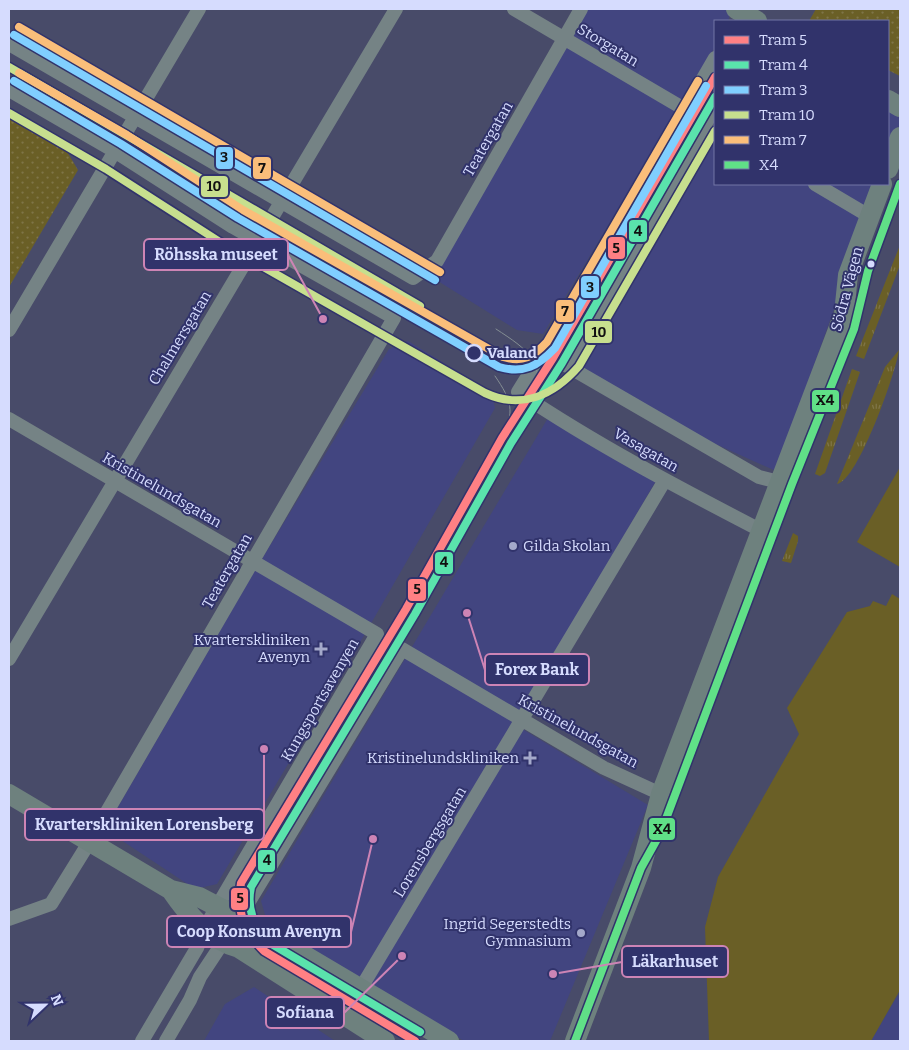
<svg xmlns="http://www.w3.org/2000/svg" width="909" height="1050" font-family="Bitter,serif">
	<defs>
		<pattern id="grass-tufts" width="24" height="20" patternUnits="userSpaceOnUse" patternTransform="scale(1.25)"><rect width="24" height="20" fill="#6a5f26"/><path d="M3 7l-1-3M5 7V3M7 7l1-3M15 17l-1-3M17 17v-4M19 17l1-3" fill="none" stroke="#7f7547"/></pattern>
		<pattern id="park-dots" width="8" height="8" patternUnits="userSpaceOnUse" patternTransform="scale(1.25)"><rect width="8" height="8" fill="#6a5f26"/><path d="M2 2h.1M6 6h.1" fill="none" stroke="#7f7547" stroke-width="1.8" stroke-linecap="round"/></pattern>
	</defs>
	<rect width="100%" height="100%" fill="#484b69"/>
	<path fill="#424580" d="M586 9H725L731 12 728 21H715V47L543 334 517 330 433 278Z
		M888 106 900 113V127L888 160Z
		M715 128V184H879L776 471 671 424 576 365Z
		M408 341 491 392 495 408 362 639 217 884 195 889 112 834 111 819 254 572 389 349Z
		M548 418 657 479 514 724 648 805 550 1041H464L269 928 261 901Z
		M254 987 335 1041H204L225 1004Z
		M898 995 900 996V1041H871Z"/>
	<path fill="url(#grass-tufts)" d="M96 124 117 136 113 142 97 135 93 129Z
		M900 245V265L864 359 856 356Z
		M899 350C896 372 858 481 837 484L885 367Z
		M852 369 860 372 825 473 820 476 815 474Z
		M793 533 798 536V541L791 563 782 561Z"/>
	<path fill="url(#park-dots)" d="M816 9H900V76L888 70V21H809Z
		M9 117 66 150 78 170 9 287Z"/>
	<path fill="#6a5f26" d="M900 467V567L857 542Z
		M892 594 900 599V990L871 1041H709L705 927 718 877 799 734 787 708 847 612 870 606 873 601 886 606Z"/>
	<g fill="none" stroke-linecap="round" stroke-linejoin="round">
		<path stroke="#758385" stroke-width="14" d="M514 9 686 110
			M9 44 413 278 437 261 581 9
			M715 58 566 315 518 392C595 444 679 488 762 531
			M9 90 116 152 233 227 394 318 90 841 51 904 9 919
			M815 184 869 216
			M9 330 199 9
			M543 352 759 477 779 482
			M567 365 715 107
			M9 419 377 634 204 929 197 948 142 1041
			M9 659 396 9
			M361 988 665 480
			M166 1041 190 1000 200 977 239 918 402 649 604 768 661 794"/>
		<path stroke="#6e817e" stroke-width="20" d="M736 9 757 21
			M888 100 900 107
			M888 169 900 137
			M9 794 171 890 199 897 255 926 449 1041
			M171 890C189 916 208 939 239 948L385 1041
			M575 1041 641 868 661 794 844 314 848 275 882 184"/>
		<path stroke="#848e93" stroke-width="1" d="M496 329C528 350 546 361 534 403
			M495 376C512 401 515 411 502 438"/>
		<defs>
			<path id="bus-1" d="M575 1041 641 868 661 832 792 484 854 329 868 271 900 184"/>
		</defs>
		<use href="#bus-1" stroke="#31336b" stroke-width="11"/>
		<use href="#bus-1" stroke="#60e087" stroke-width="8"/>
		<defs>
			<path id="tram-1" d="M415 1041 264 951C244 931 236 911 241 883L406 609 502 438 553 358 715 77"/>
			<path id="tram-2" d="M420 1032 270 943C254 927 246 909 251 887L415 614 511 443 562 363 715 97"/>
			<path id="tram-3" d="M14 35 435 280
				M14 81 121 144 238 218 499 367C524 374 538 366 555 348L706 86"/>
			<path id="tram-4" d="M9 67 420 306
				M9 113 106 169 223 244 485 393C522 410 554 395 579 366L715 131"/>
			<path id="tram-5" d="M19 27 440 272
				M19 73 127 135 243 210 503 357C523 363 533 357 547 342L698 81"/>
		</defs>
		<use href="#tram-1" stroke="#31336b" stroke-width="11"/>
		<use href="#tram-2" stroke="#31336b" stroke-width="11"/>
		<use href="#tram-3" stroke="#31336b" stroke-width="11"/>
		<use href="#tram-4" stroke="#31336b" stroke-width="11"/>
		<use href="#tram-5" stroke="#31336b" stroke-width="11"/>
		<use href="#tram-1" stroke="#ff8084" stroke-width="8"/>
		<use href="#tram-2" stroke="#5ae3ac" stroke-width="8"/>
		<use href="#tram-3" stroke="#80cfff" stroke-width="8"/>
		<use href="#tram-4" stroke="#c7df8e" stroke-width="8"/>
		<use href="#tram-5" stroke="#fabe7a" stroke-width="8"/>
	</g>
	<circle fill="#d6dcfe" stroke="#31336b" stroke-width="2" cx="871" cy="264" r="4.5"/>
	<circle fill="#31336b" stroke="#d6dcfe" stroke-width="2.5" cx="474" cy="353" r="8"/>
	<g fill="#a4a9ca" stroke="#31336b" stroke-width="2">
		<circle cx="513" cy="546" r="5"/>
		<path d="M318.5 641.5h5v5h5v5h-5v5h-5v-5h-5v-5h5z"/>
		<path d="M527.5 750.5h5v5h5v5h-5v5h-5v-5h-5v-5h5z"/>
		<circle cx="581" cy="933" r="5"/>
	</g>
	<g text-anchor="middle" stroke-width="4" stroke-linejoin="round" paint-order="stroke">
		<g font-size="15" fill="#d6dcfe" stroke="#31336b">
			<text transform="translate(608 45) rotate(31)" y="5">Storgatan</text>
			<text transform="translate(488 139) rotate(-60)" y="5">Teatergatan</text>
			<text transform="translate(847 289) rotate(-75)" y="5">Södra Vägen</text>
			<text transform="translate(180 338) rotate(-59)" y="5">Chalmersgatan</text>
			<text transform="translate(646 450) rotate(30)" y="5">Vasagatan</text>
			<text transform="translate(162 490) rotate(30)" y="5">Kristinelundsgatan</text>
			<text transform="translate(227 571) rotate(-60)" y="5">Teatergatan</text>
			<text transform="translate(320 700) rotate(-60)" y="5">Kungsportsavenyen</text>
			<text transform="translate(578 731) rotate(29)" y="5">Kristinelundsgatan</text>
			<text transform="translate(430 842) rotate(-59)" y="5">Lorensbergsgatan</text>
		</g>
		<g font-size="15" font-weight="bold" fill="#d6dcfe" stroke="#31336b" text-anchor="start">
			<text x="487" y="358">Valand</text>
		</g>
		<g font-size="15" fill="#d6dcfe" stroke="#31336b" text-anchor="end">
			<text x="523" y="551" text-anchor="start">Gilda Skolan</text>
			<text x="310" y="645">Kvarterskliniken<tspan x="310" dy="17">Avenyn</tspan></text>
			<text x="519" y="763">Kristinelundskliniken</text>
			<text x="571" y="929">Ingrid Segerstedts<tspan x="571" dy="17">Gymnasium</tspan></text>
		</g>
	</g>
	<path fill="none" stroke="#cd84b5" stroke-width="2" d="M323 319L288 255M467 613L485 670M264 749L264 825M373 839L351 932M553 974L622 962M402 956L344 1013"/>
	<g fill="#cd84b5" stroke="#31336b" stroke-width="2">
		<circle cx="323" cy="319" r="5"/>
		<circle cx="467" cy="613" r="5"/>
		<circle cx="264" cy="749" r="5"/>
		<circle cx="373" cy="839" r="5"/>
		<circle cx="553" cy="974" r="5"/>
		<circle cx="402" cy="956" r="5"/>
	</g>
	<g fill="#31336b" stroke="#cd84b5" stroke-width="2">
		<rect x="144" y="239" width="144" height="31" rx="5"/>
		<rect x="485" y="654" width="104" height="31" rx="5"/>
		<rect x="25" y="809" width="239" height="31" rx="5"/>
		<rect x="167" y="916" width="184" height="31" rx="5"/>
		<rect x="622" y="946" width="106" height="31" rx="5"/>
		<rect x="266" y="997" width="78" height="31" rx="5"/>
	</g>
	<g font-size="16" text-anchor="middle" font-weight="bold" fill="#d6dcfe">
		<text x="216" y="260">Röhsska museet</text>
		<text x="537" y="675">Forex Bank</text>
		<text x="144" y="830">Kvarterskliniken Lorensberg</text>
		<text x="259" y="937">Coop Konsum Avenyn</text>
		<text x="675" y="967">Läkarhuset</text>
		<text x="305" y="1018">Sofiana</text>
	</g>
	<g stroke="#31336b" stroke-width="2">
		<rect x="215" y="146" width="19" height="24" rx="5" fill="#80cfff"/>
		<rect x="252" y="156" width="20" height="24" rx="5" fill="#fabe7a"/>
		<rect x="200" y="175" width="29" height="23" rx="5" fill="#c7df8e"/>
		<rect x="628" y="219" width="20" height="24" rx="5" fill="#5ae3ac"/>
		<rect x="607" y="236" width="19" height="24" rx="5" fill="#ff8084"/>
		<rect x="580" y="275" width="20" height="24" rx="5" fill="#80cfff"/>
		<rect x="555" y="299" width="20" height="24" rx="5" fill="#fabe7a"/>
		<rect x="584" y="320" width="29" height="24" rx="5" fill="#c7df8e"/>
		<rect x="811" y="389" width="29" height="24" rx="5" fill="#60e087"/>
		<rect x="434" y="551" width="20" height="24" rx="5" fill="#5ae3ac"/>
		<rect x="407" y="578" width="20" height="24" rx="5" fill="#ff8084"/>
		<rect x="648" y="817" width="28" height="24" rx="5" fill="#60e087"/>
		<rect x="257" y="849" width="19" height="24" rx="5" fill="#5ae3ac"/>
		<rect x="230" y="887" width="19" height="24" rx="5" fill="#ff8084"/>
	</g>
	<g font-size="14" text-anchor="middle" font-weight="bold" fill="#111">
		<text x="224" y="162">3</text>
		<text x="262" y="173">7</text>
		<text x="214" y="191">10</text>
		<text x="638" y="236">4</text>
		<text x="616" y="253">5</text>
		<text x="590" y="292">3</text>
		<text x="565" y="316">7</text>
		<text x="599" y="337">10</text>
		<text x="825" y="405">X4</text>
		<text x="444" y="567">4</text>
		<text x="417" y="594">5</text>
		<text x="662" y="834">X4</text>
		<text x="267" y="865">4</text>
		<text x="240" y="903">5</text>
	</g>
	<rect width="909" height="1050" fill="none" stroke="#d6dcfe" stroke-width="20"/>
	<rect x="714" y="20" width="175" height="165" fill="#31336b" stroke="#7377a6"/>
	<rect x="724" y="36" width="25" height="8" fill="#ff8084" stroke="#7377a6"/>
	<text x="759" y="45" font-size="15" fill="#d6dcfe">Tram 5</text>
	<rect x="724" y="61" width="25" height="8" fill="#5ae3ac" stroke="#7377a6"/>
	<text x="759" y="70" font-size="15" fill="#d6dcfe">Tram 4</text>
	<rect x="724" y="86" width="25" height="8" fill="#80cfff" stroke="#7377a6"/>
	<text x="759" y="95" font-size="15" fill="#d6dcfe">Tram 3</text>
	<rect x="724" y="111" width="25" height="8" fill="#c7df8e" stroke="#7377a6"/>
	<text x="759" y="120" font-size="15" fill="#d6dcfe">Tram 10</text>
	<rect x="724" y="136" width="25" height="8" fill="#fabe7a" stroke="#7377a6"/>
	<text x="759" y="145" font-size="15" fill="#d6dcfe">Tram 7</text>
	<rect x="724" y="161" width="25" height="8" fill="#60e087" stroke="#7377a6"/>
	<text x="759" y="170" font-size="15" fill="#d6dcfe">X4</text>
	<g transform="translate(45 1005) rotate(68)" stroke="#31336b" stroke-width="4" paint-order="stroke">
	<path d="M0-4L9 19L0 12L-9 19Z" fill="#d6dcfe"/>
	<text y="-8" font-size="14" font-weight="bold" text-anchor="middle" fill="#d6dcfe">N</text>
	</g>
</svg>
